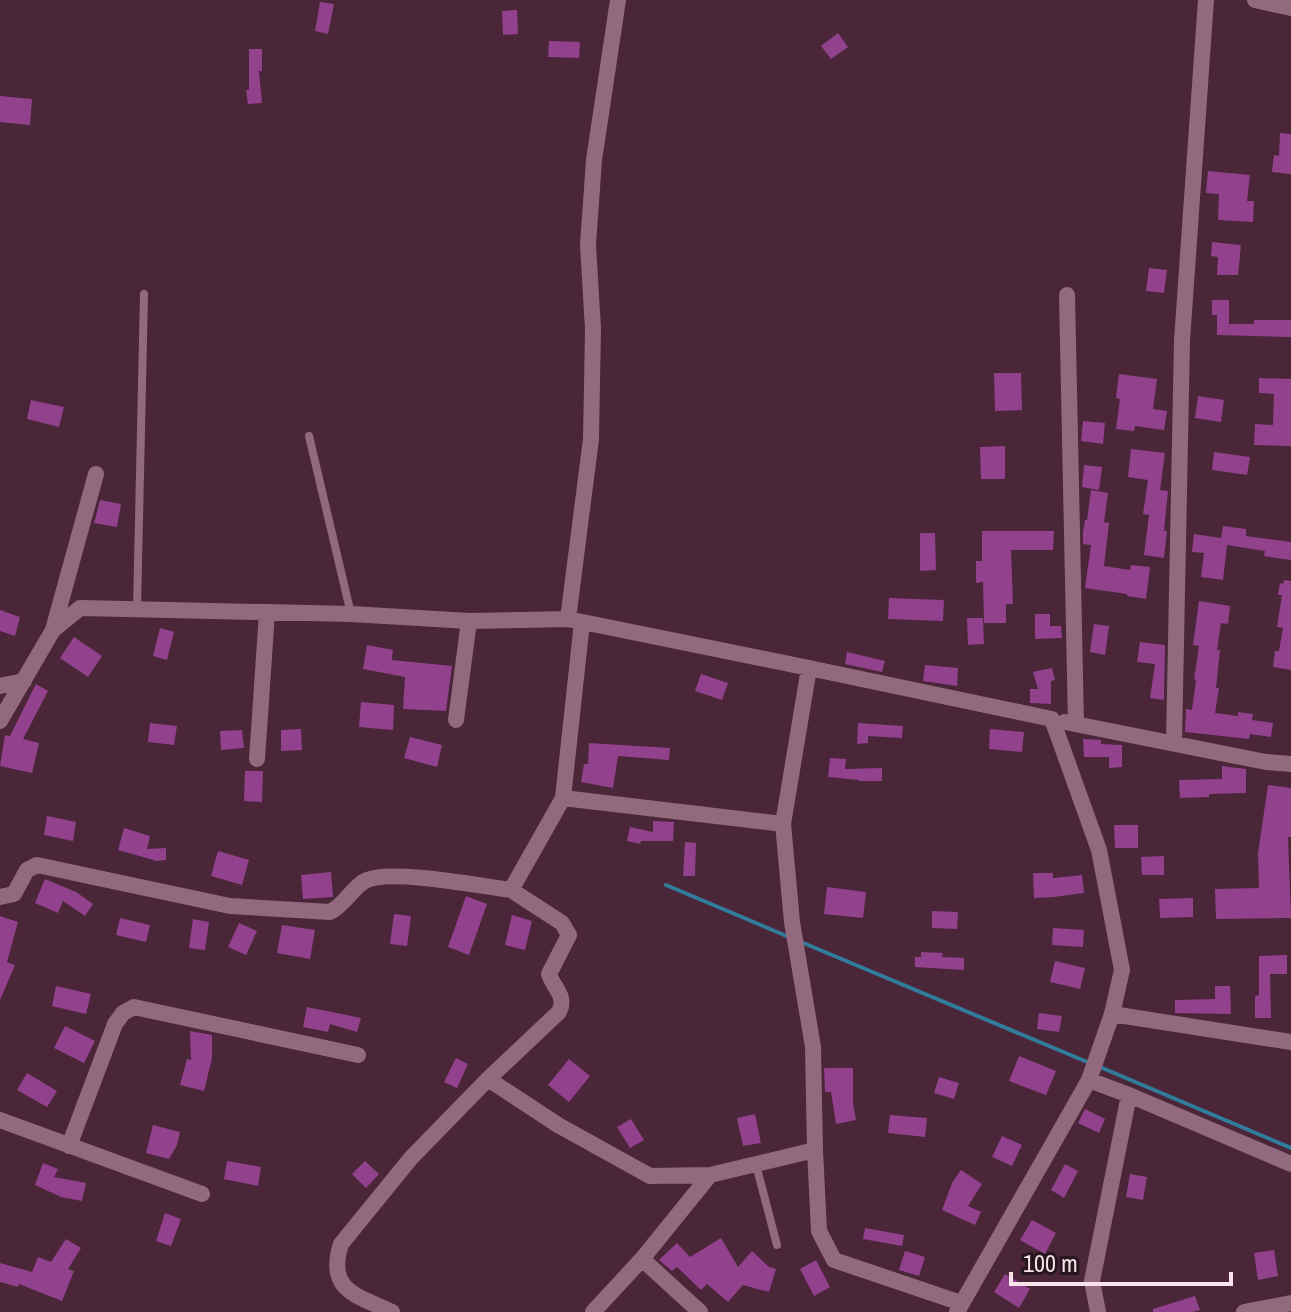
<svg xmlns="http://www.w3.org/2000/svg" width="1291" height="1312" font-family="'Archivo Narrow',sans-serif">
	<rect width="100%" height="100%" fill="#4a2638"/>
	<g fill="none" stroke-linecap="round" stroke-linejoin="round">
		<path stroke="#317b9b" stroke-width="4" d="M666 885 789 937
			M801 942 1092 1064
			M1100 1067 1291 1148"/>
	</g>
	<path fill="#92418d" d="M320 2 334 4 328 34 315 31Z
		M517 10 518 34 503 35 502 11Z
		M838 33 848 47 831 59 821 46Z
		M549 41 580 42 579 58 548 57Z
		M249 49H262V71H259L262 103 248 104 246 90H249Z
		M0 96 32 99 30 125 0 122Z
		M1280 133 1291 134V174L1272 172 1274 155 1279 156Z
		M1208 171 1250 175 1247 201H1254L1253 222 1218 220 1219 194 1206 193Z
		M1212 242 1241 245 1238 275H1217L1218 257 1211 256Z
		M1149 268 1167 270 1164 293 1146 291Z
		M1212 300H1229V324H1254V320H1291V337L1217 335V315H1212Z
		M994 373H1021L1022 410 995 411Z
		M1119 374 1157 379 1153 409 1167 411 1164 430 1135 426 1134 431 1116 429 1120 399 1116 398Z
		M1259 378 1291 379V446L1254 445 1255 424 1273 425 1274 394 1259 393Z
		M1198 396 1224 400 1221 422 1195 418Z
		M31 400 64 407 59 427 27 419Z
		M1083 421 1105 423 1103 444 1081 441Z
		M1005 446V479H981L980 447Z
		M1131 449 1165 453 1160 490 1168 491 1164 531H1167L1164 558 1144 555 1149 515 1143 514 1148 480 1128 477Z
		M1214 452 1250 457 1247 475 1212 470Z
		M1084 465 1102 467 1099 490 1082 487Z
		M1091 490 1108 493 1104 522 1109 523 1104 566 1130 570 1131 565 1150 567 1146 599 1127 596V594L1085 588 1091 545 1083 544V532L1085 520H1087Z
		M100 500 121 504 117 527 94 523Z
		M1223 526 1246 529V536L1291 542V560L1264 556 1265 551 1227 545 1223 580 1201 577 1204 553 1192 552 1194 534 1221 538Z
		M982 531H1054L1053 550H1011L1013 604H1006V623H984L983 582 976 583V561H982Z
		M920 533H935L936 570 920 571Z
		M1284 580 1291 581V670L1273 667 1275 651H1279L1283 628 1277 627 1282 595H1278L1280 583 1283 584Z
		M889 598 944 600 943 621 888 619Z
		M1199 601 1230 606 1228 624 1221 623 1217 650H1220L1216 688H1219L1215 713 1238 716V712L1253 714 1252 720 1273 723 1271 737 1250 734 1249 739 1185 732 1186 709 1192 710 1196 680 1194 679 1199 646 1193 645Z
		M0 610 20 617 15 636 0 631Z
		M1035 614H1050V626H1061L1062 638 1035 639Z
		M967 618H983L984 644 968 645Z
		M1094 624 1109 626 1105 655 1090 652Z
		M160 628 174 632 167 660 153 656Z
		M74 637 102 656 88 677 60 658Z
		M1140 642 1165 645 1164 700 1150 698 1155 664 1137 662Z
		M367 645 393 650 392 660 452 666 446 711 403 709 405 677 363 669Z
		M847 652 885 661 882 672 845 664Z
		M925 665 958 668 957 686 923 681Z
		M1052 668 1055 680 1051 681V704L1030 703V689H1038L1033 672Z
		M701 674 728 683 722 700 695 691Z
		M36 684 48 691 23 739 39 743 32 773 0 766 5 735 10 736Z
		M361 702 394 705 393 730 359 727Z
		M150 723 177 726 174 745 148 742Z
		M858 723 903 726 902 738 868 736V743L857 744Z
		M301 729 302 750 281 751V730Z
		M990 729 1024 732 1022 752 989 749Z
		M242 730 244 748 221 750 220 731Z
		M410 737 442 745 437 767 404 758Z
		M1083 739 1101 740V744L1122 745V767L1109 768V757H1084Z
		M589 743 670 748 669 760 618 756 613 788 581 782 584 764H588Z
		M830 758 846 759 845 769 882 768V781H859V780L828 777Z
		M1222 766 1246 769V793L1209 794V797L1180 798 1179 780 1222 779Z
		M245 771H263L262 802 244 801Z
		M1268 785 1291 788V837H1288L1291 918 1216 919 1215 889 1259 888 1258 853Z
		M47 816 76 822 73 841 44 835Z
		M653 821 674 822 673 841H641L640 844 627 841 630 827 653 832Z
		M1114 825H1138V848H1115Z
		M124 828 150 836 147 849 166 848V860L157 861 118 850Z
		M685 842 696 843 695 876H683Z
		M218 851 249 860 242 885 211 876Z
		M1164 856V875H1142L1141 857Z
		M331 872 333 897 303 899 301 875Z
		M1033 873H1053V878L1082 875 1084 893 1054 897 1034 898Z
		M45 879 76 892 93 904 85 916 63 901 58 913 35 903Z
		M827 887 866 892 863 918 824 914Z
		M466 896 487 904 469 955 448 947Z
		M1193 898V917L1160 918 1159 899Z
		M932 911 958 912 957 929 932 928Z
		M394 914 411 916 407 946 390 944Z
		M512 915 532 921 525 950 505 945Z
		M0 916 18 922 7 962 15 965 0 1000Z
		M120 918 150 925 146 942 116 935Z
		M193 919 209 922 205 950 189 948Z
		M239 923 257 931 246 955 228 947Z
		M282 925 315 930 310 959 277 953Z
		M1053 928 1084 930 1083 947 1052 945Z
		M921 952 943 953 942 957 964 958V970L915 967V957H921Z
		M1287 955V974H1270L1271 1018H1255V996L1259 995V956Z
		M1055 961 1085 968 1080 989 1050 982Z
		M56 986 91 994 86 1014 52 1006Z
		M1215 986H1230L1231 1014 1175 1013V1000L1215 999Z
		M307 1007 361 1018 357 1032 330 1024 328 1032 303 1027Z
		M1039 1013 1062 1016 1059 1032 1037 1029Z
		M65 1026 95 1041 84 1063 54 1048Z
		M190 1031 212 1035V1058L204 1091 180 1085 187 1059 191 1060Z
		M1019 1056 1056 1071 1046 1095 1009 1081Z
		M456 1058 468 1064 457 1088 444 1082Z
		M569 1059 590 1076 569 1102 548 1085Z
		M824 1068H853V1103L856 1120 836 1124 831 1092H825Z
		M27 1073 57 1091 47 1107 17 1090Z
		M939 1077 959 1083 954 1099 934 1093Z
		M1085 1109 1105 1119 1099 1133 1078 1123Z
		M755 1114 761 1143 743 1146 737 1118Z
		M890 1115 927 1118 925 1137 888 1133Z
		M631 1119 644 1140 630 1148 617 1127Z
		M153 1125 180 1132 177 1145 169 1159 146 1153Z
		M1002 1136 1022 1145 1012 1166 992 1157Z
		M227 1161 261 1167 258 1186 224 1179Z
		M365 1161 379 1174 366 1188 352 1174Z
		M43 1163 58 1169 54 1177 86 1183 82 1201 61 1197 35 1185Z
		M1065 1164 1078 1171 1064 1198 1051 1190Z
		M961 1170 982 1184 968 1206 981 1212 975 1225 942 1210 952 1183Z
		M1130 1174 1147 1177 1143 1200 1126 1197Z
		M165 1213 181 1219 171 1246 156 1241Z
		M1032 1220 1056 1233 1045 1254 1020 1240Z
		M865 1228 904 1235 902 1246 863 1239Z
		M721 1238 738 1267 752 1251 769 1267 776 1269 769 1292 743 1285 728 1302 707 1284 701 1290 677 1267 672 1271 659 1260 677 1243 690 1257Z
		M66 1239 81 1248 68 1269 74 1271 62 1301 19 1284 18 1287 0 1282V1263L32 1272 38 1257 51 1262Z
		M1274 1250 1278 1276 1258 1280 1254 1253Z
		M905 1251 925 1257 919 1276 899 1270Z
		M816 1260 830 1287 814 1296 800 1269Z
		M1005 1274 1030 1289 1019 1308 994 1292Z
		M1195 1296 1200 1310 1192 1312H1153V1309Z"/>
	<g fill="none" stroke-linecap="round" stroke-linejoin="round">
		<path stroke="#936a7d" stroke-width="8" d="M309 436 351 614
			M137 609 144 294
			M756 1165 777 1245"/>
		<path stroke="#936a7d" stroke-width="16" d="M1255 0 1291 8
			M1067 295 1076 724
			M568 619 591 439 593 329 588 245 594 160 618 0
			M53 630 96 474
			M0 686 24 681
			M456 720 469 621
			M0 721 53 630 80 608 351 614 469 621 568 619 809 668 1052 719 1099 850 1122 970 1112 1014 1089 1080 957 1312
			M1065 722 1266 762 1291 764
			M1174 743 1182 340 1206 0
			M257 759 267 613
			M563 798 783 824
			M0 897 14 894 27 870 37 865 230 906 330 912C345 905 354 885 367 880 392 869 480 886 511 890L563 798 582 622
			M1112 1014 1291 1042
			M488 1079 558 1125 650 1176 710 1175 815 1150 813 1047 792 922 783 824 809 668
			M1089 1080 1129 1095 1291 1164
			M0 1120 202 1194
			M69 1146 115 1024 123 1013 134 1007 358 1055
			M815 1150 819 1231 834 1260 961 1303
			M392 1312C357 1295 326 1291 341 1244L411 1158 488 1079 559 1012C567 996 554 989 549 974L569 935 562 923 511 890
			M593 1312 642 1259
			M700 1312 642 1259 710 1175
			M1098 1312 1092 1281 1129 1095
			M1244 1312 1291 1303"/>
	</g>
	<path d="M1011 1272v12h220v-12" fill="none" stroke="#fae2ec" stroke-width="4"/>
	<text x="1023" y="1272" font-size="24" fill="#fae2ec" stroke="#26161d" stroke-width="6" paint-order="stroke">100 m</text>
</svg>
